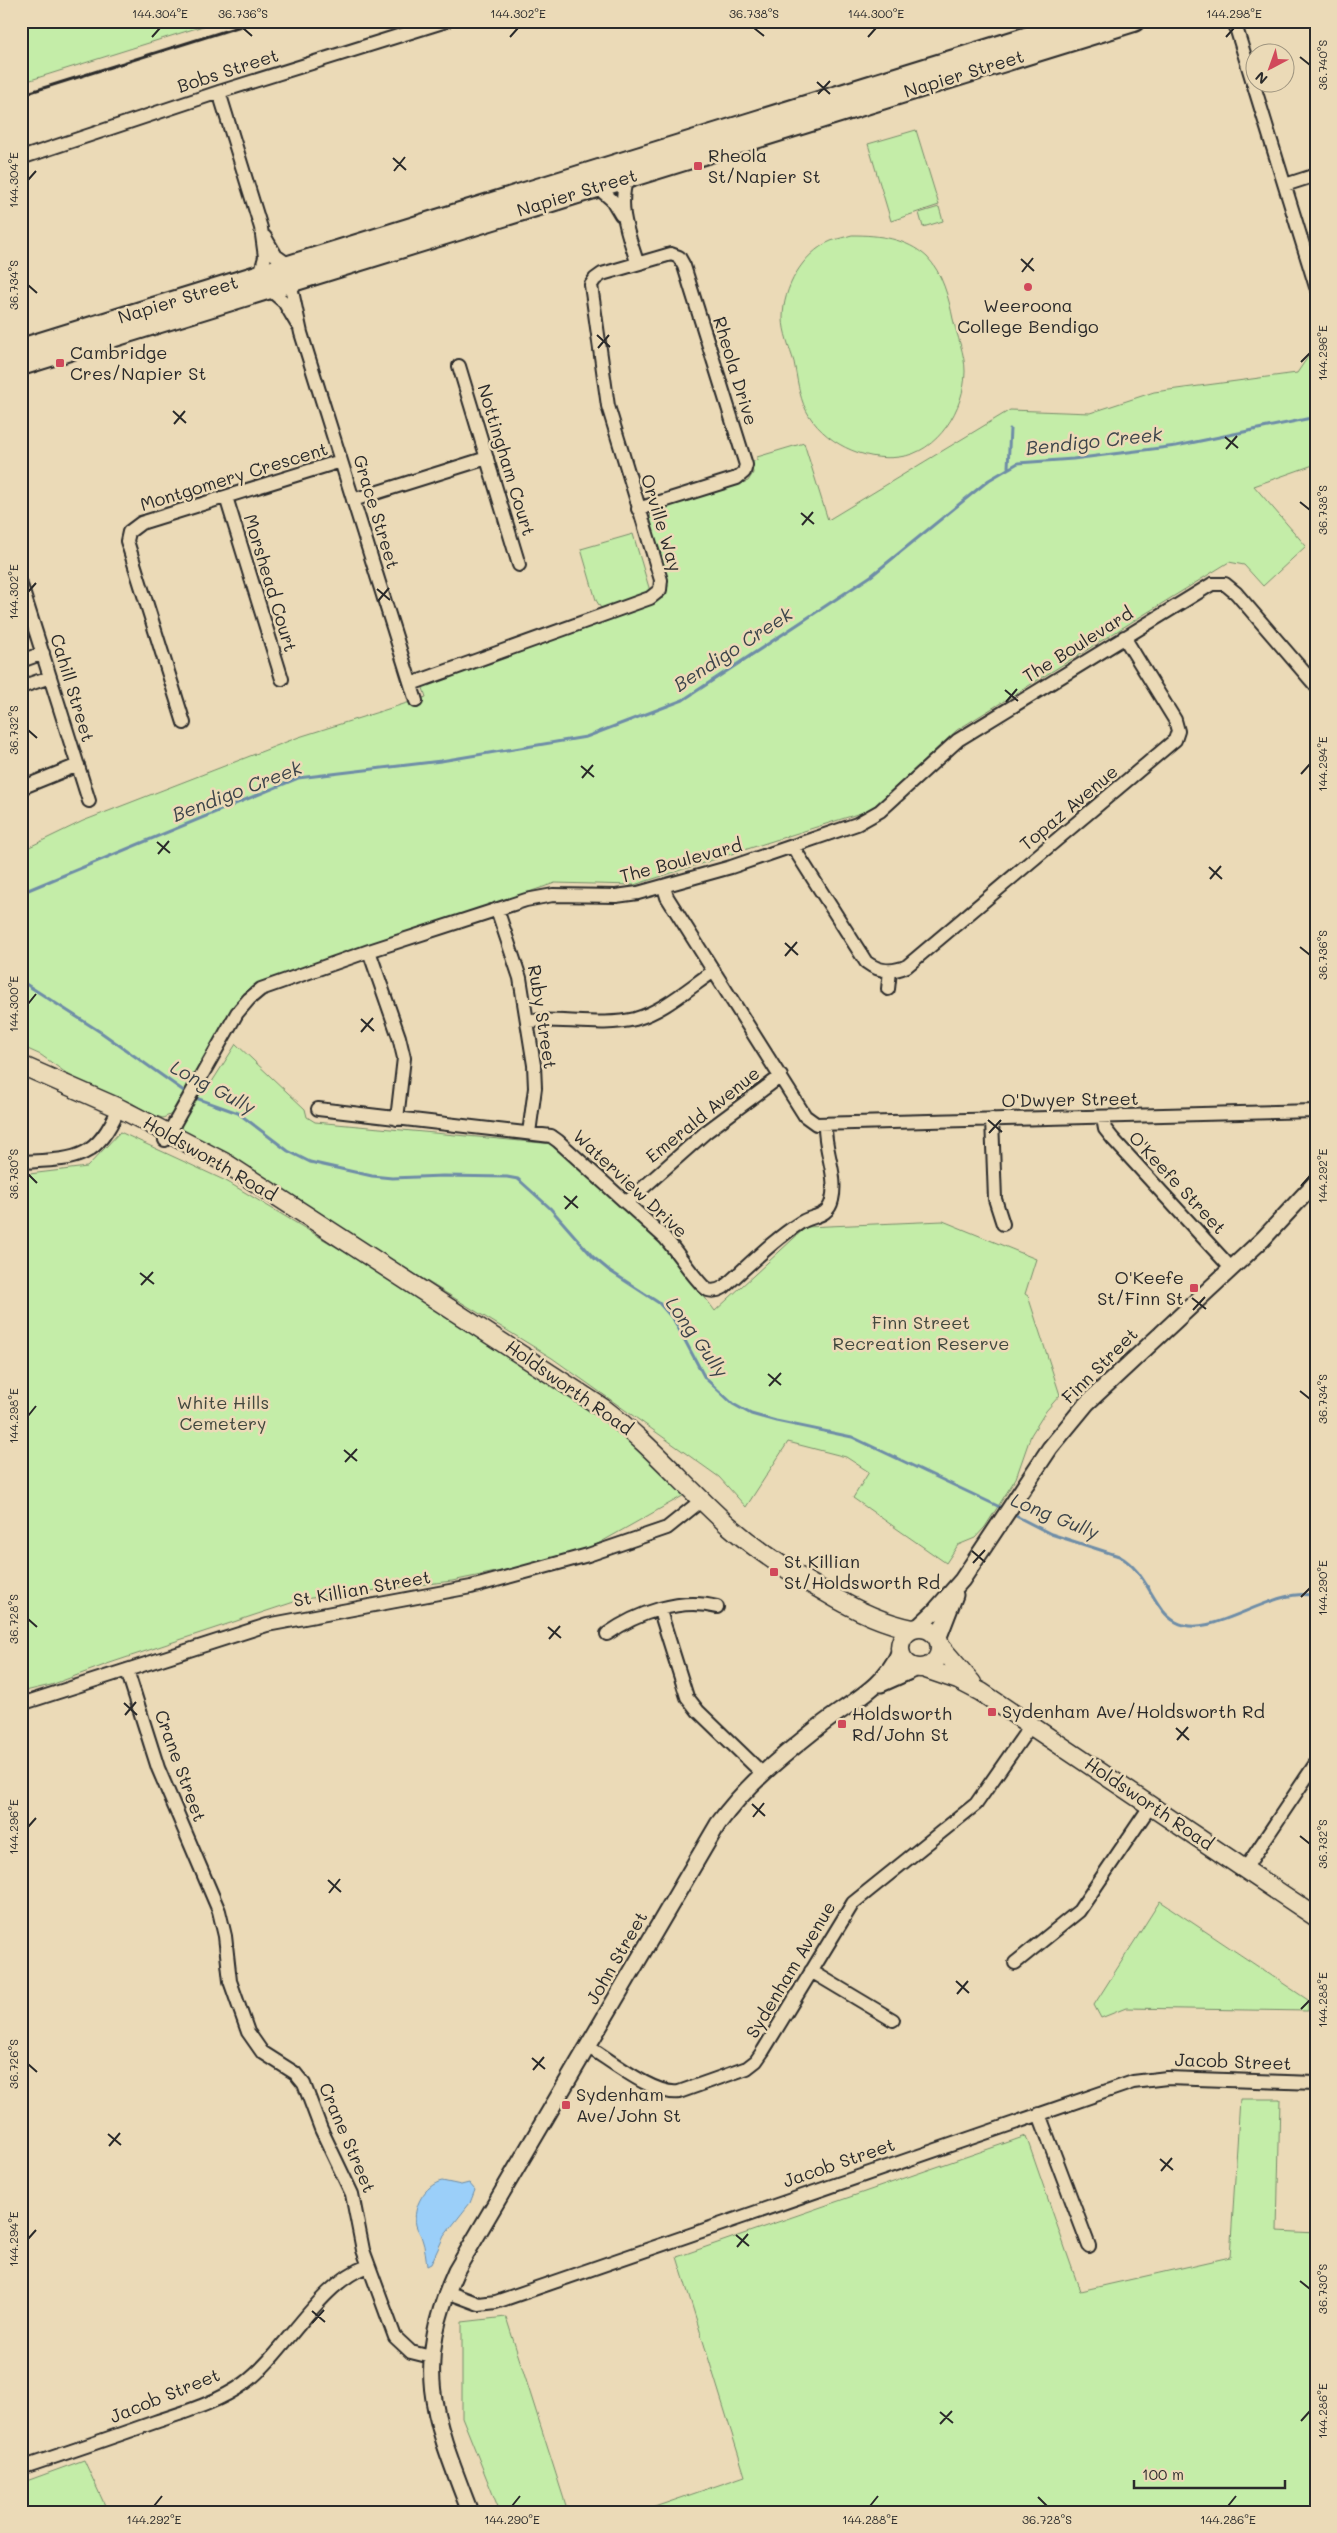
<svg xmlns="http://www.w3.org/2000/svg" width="1337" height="2533" font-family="Mali,sans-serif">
	<rect width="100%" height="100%" fill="#ebdab7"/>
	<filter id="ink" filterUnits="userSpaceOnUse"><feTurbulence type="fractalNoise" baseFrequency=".02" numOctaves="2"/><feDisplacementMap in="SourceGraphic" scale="10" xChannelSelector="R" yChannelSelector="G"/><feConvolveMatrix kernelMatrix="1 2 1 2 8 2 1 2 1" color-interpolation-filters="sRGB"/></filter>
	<g filter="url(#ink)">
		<path fill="#c4eda8" stroke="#788c6a" d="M21 21H219L21 83Z
			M916 130 939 205 891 221 868 144Z
			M939 207 943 221 923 227 919 213Z
			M852 235C879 235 906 238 927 257 942 272 949 299 953 319 957 335 965 355 965 371 965 408 938 453 899 457 864 462 822 442 806 410 799 396 797 377 794 362 790 349 783 332 783 318 783 289 802 253 831 241 837 239 845 237 852 235Z
			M1316 345V464L1254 486 1306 546 1263 586 1244 565 1229 562 957 730 870 810 634 885 555 883 266 982 193 1082 190 1080 173 1110 174 1113 163 1118 152 1115 132 1103 83 1085 41 1055 21 1046V851L83 821 299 737 426 697 423 688 428 683 663 598 668 586 649 522 651 514 658 509 748 481 753 473 751 462 757 460V457L804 443 828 520 1010 410 1090 413 1154 392 1297 373Z
			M633 534 650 591 602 610 596 600 581 549Z
			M236 1044 305 1109 307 1117 315 1122 553 1144 671 1252 715 1311 806 1227 943 1221 1036 1259 1025 1294 1028 1296 1060 1395 1046 1411 1031 1435 1016 1478 985 1527 975 1538 958 1545 946 1563 853 1498 869 1472 846 1457 788 1442 746 1507 719 1477 552 1358 182 1131 181 1123 204 1085H210Z
			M120 1132 226 1181 358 1260 616 1424 688 1493 578 1555 452 1581 303 1599 110 1663 51 1685 21 1692V1175L87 1167Z
			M1160 1901 1308 2000V2011L1126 2008 1101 2018 1094 2005Z
			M1240 2099H1280L1277 2231 1316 2233V2512H640L745 2476 677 2257 1026 2136 1080 2291 1230 2257Z
			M506 2317 568 2512H500L462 2417V2322Z
			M84 2460 108 2512H21V2483Z"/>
		<path fill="#9bcff9" stroke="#6e8da7" d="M442 2181 461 2185 469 2183 475 2190 470 2203 444 2236 431 2264 427 2266C426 2258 425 2247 422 2239 421 2234 417 2230 416 2225 412 2207 425 2185 442 2181Z"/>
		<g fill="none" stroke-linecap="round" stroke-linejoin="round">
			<path stroke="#6e8da7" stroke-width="3" d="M1008 467 1010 429
				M21 893 298 778 441 761 586 737 683 700 871 576 989 480 1018 463 1073 459 1176 446 1316 417
				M21 981 102 1033 188 1094
				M193 1097 238 1113 288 1151 310 1162 372 1176 392 1178 443 1176 507 1177 518 1179 550 1208 593 1257 610 1271 659 1303 674 1320 705 1378 733 1404 751 1414 776 1421 852 1437 1004 1509
				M1012 1514 1051 1534 1119 1556C1148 1572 1153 1610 1176 1622 1211 1642 1272 1585 1316 1596"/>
			<defs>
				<path id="minor" d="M1234 21 1316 287
					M219 92 261 228 265 257 260 275
					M21 158 219 92 446 21
					M627 177C617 208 628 233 637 262
					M1285 185 1316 175
					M597 187 612 200 621 215
					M265 237 276 256 290 266
					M290 282 301 333 416 701
					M269 289 284 302 297 324
					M459 366 519 565
					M226 497 282 679
					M353 500 487 458
					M21 585 89 801
					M21 661 43 653
					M411 684 650 598 660 590 661 580 608 406 591 285 595 279 602 274 671 254 679 257 684 266 746 465 744 472 737 478 638 509
					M21 687 50 677
					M184 723 127 541 129 532 141 523 341 461
					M21 788 78 765
					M793 847 866 962C879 972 892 973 907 966L1175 740 1178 731 1175 720 1124 637
					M664 887 667 897 805 1116 816 1124 1316 1111
					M497 909 520 978 534 1065 535 1088 529 1133
					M369 951 399 1037 404 1058 397 1119
					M888 989 890 971
					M527 1021C561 1018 603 1027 635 1019 664 1011 690 987 714 971
					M318 1109 551 1136 558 1141 664 1237C674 1247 699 1286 708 1290 714 1292 719 1290 724 1287 748 1266 773 1240 800 1223 812 1215 828 1218 832 1200 838 1175 824 1150 825 1125
					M1103 1118 1105 1129 1113 1139 1231 1268
					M992 1119 995 1199 1003 1224
					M165 1140 237 1013 249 999 261 989 369 951 526 900 553 895 616 896 638 893 731 867 857 824 880 811 958 740 1212 584H1225L1236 593 1316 686
					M21 1162C75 1159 95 1162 119 1108
					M626 1203 706 1132 781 1076
					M660 1611 687 1697 698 1711 762 1773
					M607 1634C637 1613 681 1597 717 1607
					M127 1670 158 1768 219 1911 225 1936 230 1981 248 2032 262 2052 295 2073 304 2084 321 2129 352 2194 363 2250 395 2337 411 2352 431 2357
					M21 1704 267 1625 471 1587 588 1555 667 1528 702 1500
					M1245 1869 1316 1763
					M1015 1963 1079 1911 1151 1805
					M811 1971 893 2020
					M587 2046C609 2059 654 2096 679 2092L747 2068 756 2061 763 2051 853 1903 976 1804 1031 1725
					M1039 2114 1089 2246
					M447 2292 479 2304 496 2302 1133 2082 1167 2078 1316 2083
					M21 2468C66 2453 110 2438 155 2422 185 2412 219 2402 245 2383 286 2352 320 2282 368 2266"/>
				<path id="tertiary" d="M917 1628 933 1613 962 1580 1050 1448 1087 1403 1263 1239 1316 1182
					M938 1639 955 1595
					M881 1684 917 1668
					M470 2512C434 2418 412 2369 456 2271L718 1824C747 1784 782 1756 820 1726 849 1703 885 1687 900 1651"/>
				<path id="secondary" d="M21 1065 119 1108 224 1162 603 1408C649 1443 685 1486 728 1525 758 1551 791 1573 825 1592 853 1609 881 1623 913 1629
					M900 1648a20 20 0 1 1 40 0a20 20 0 1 1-40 0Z
					M940 1646 972 1683
					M923 1668 958 1680 981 1692 1316 1917"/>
				<path id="trunk" d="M21 349 1080 21
					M21 365 1134 21"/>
			</defs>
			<use href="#minor" stroke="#2b2b2b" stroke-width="16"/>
			<use href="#tertiary" stroke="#2b2b2b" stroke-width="19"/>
			<use href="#secondary" stroke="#2b2b2b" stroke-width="21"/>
			<use href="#trunk" stroke="#2b2b2b" stroke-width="24"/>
			<use href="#minor" stroke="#ebdab7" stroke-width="12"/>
			<use href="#tertiary" stroke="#ebdab7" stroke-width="15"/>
			<use href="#secondary" stroke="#ebdab7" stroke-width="18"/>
			<use href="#trunk" stroke="#ebdab7" stroke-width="20"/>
			<path stroke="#2b2b2b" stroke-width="3" d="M21 95 257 21"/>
		</g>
	</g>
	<path fill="none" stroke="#2b2b2b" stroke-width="2" d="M243 28 252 36M754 28 764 36M152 37 160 28M510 37 518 28M868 37 876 28M1226 37 1234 28M1300 57 1310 65M817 82 830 94M818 94 830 81M393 158 406 170M394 171 405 157M28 180 36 171M1021 259 1034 271M1022 272 1033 258M28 285 37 293M597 335 610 347M598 348 609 335M1301 362 1310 353M173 411 186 423M174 424 185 411M1225 437 1238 448M1226 449 1237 436M1300 502 1310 510M801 513 814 524M802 525 813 512M377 589 390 600M28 592 36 583M378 601 389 588M1005 690 1018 701M1006 702 1017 689M28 730 37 738M581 766 594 777M1301 774 1310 764M582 778 593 765M157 842 170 853M158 854 169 841M1209 867 1222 879M1210 879 1221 866M785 943 798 955M1300 947 1310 955M785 956 797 942M28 1004 36 994M361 1019 374 1031M361 1032 373 1018M988 1120 1002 1132M989 1133 1001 1120M28 1174 37 1183M1301 1186 1310 1176M564 1196 578 1208M565 1209 577 1196M140 1273 154 1284M141 1285 153 1272M1192 1298 1206 1309M1193 1310 1205 1297M768 1374 781 1385M769 1386 781 1373M1300 1391 1310 1399M28 1416 36 1406M344 1450 357 1461M345 1462 357 1449M972 1551 985 1562M973 1563 985 1550M1301 1597 1310 1588M28 1619 37 1627M548 1627 561 1638M549 1639 560 1626M124 1703 137 1715M125 1715 136 1702M1176 1728 1189 1740M1177 1740 1188 1727M752 1804 765 1816M753 1817 764 1803M28 1827 36 1818M1300 1836 1310 1844M328 1880 341 1892M329 1893 340 1879M956 1981 969 1993M957 1994 968 1981M1301 2009 1310 2000M532 2058 545 2069M28 2064 37 2072M533 2070 544 2057M108 2134 121 2145M109 2146 120 2133M1160 2159 1173 2170M1161 2171 1172 2158M736 2235 749 2246M28 2239 36 2230M737 2247 748 2234M1300 2281 1310 2289M312 2311 325 2322M312 2323 324 2310M940 2412 953 2423M1301 2421 1310 2411M940 2424 952 2411M1038 2497 1047 2506M154 2506 162 2496M512 2506 520 2496M870 2506 878 2496M1228 2506 1236 2496"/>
	<g fill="#d1495b" stroke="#ebdab7" stroke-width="2">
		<rect x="693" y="161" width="10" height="10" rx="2.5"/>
		<circle cx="1028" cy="287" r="5"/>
		<rect x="55" y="358" width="10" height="10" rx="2.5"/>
		<rect x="1189" y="1283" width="10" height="10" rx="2.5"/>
		<rect x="769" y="1567" width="10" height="10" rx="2.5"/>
		<rect x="987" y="1707" width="10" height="10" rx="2.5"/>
		<rect x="837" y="1719" width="10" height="10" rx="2.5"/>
		<rect x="561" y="2100" width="10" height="10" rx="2.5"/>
	</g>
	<g text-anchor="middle" stroke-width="5" stroke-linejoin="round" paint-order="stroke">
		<g font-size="18" fill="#2b2b2b" stroke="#ebdab7">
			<text transform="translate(228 71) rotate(-18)" y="6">Bobs Street</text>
			<text transform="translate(964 74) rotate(-17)" y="6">Napier Street</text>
			<text transform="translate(577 193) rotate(-17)" y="6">Napier Street</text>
			<text transform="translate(178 300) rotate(-17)" y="6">Napier Street</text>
			<text transform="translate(735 371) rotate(73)" y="6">Rheola Drive</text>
			<text transform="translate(506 460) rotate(73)" y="6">Nottingham Court</text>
			<text transform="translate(234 477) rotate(-17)" y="6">Montgomery Crescent</text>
			<text transform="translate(376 512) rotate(73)" y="6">Grace Street</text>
			<text transform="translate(661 523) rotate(73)" y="6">Orville Way</text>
			<text transform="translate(270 583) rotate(73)" y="6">Morshead Court</text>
			<text transform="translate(1078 645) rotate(-32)" y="6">The Boulevard</text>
			<text transform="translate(72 688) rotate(73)" y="6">Cahill Street</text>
			<text transform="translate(1069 808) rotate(-40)" y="6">Topaz Avenue</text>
			<text transform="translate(681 861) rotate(-15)" y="6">The Boulevard</text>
			<text transform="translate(542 1017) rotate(81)" y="6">Ruby Street</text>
			<text transform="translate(1070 1100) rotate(-1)" y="6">O'Dwyer Street</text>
			<text transform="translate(703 1115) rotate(-39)" y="6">Emerald Avenue</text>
			<text transform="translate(210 1159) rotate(30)" y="6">Holdsworth Road</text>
			<text transform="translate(1177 1183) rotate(47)" y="6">O'Keefe Street</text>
			<text transform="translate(630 1184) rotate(43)" y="6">Waterview Drive</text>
			<text transform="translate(1100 1366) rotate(-45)" y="6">Finn Street</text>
			<text transform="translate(569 1388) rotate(35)" y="6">Holdsworth Road</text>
			<text transform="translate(362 1589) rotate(-10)" y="6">St Killian Street</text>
			<text transform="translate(180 1766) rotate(70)" y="6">Crane Street</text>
			<text transform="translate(1149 1804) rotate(34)" y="6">Holdsworth Road</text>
			<text transform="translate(617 1958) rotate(-60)" y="6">John Street</text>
			<text transform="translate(791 1970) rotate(-59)" y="6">Sydenham Avenue</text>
			<text transform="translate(1233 2062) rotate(2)" y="6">Jacob Street</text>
			<text transform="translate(347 2138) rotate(67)" y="6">Crane Street</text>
			<text transform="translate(839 2163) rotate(-19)" y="6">Jacob Street</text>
			<text transform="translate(165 2396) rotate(-22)" y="6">Jacob Street</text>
		</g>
		<g font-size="18" fill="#2b2b2b" stroke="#ebdab7" text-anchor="start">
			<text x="708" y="162">Rheola<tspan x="708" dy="21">St/Napier St</tspan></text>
			<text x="1028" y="312" text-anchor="middle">Weeroona<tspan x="1028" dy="21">College Bendigo</tspan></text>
			<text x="70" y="359">Cambridge<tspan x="70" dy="21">Cres/Napier St</tspan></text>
			<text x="1184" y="1284" text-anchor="end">O'Keefe<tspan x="1184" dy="21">St/Finn St</tspan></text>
			<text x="784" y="1568">St Killian<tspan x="784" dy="21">St/Holdsworth Rd</tspan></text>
			<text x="1002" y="1718">Sydenham Ave/Holdsworth Rd</text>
			<text x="852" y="1720">Holdsworth<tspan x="852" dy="21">Rd/John St</tspan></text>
			<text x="576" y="2101">Sydenham<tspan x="576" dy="21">Ave/John St</tspan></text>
		</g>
		<g font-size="18" fill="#42483e" stroke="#ebdab7">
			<text x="921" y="1329">Finn Street<tspan x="921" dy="21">Recreation Reserve</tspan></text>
			<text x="223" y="1409">White Hills<tspan x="223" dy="21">Cemetery</tspan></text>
		</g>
		<g font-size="19" font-style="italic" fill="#3c444a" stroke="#ebdab7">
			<text transform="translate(1094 441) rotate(-6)" y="7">Bendigo Creek</text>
			<text transform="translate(733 649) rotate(-33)" y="7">Bendigo Creek</text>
			<text transform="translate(237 791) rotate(-21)" y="7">Bendigo Creek</text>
			<text transform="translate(213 1087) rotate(28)" y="7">Long Gully</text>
			<text transform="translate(697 1337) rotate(55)" y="7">Long Gully</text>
			<text transform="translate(1055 1516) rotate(22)" y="7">Long Gully</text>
		</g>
	</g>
	<rect width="1337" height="2533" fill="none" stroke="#ebdab7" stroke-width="55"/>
	<g transform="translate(1270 68) rotate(221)"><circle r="24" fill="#ebdab7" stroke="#9e947f"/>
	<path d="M0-4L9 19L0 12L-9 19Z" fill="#d1495b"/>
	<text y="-8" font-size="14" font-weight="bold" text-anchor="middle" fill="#2b2b2b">N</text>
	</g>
	<path d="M1134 2480v8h151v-8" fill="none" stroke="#2b2b2b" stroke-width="2.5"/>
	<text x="1142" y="2480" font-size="15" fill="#2b2b2b" stroke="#ebdab7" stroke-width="4" paint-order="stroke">100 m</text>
	<rect x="28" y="28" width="1282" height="2478" fill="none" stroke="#2b2b2b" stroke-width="2"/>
	<g font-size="12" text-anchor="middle" fill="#2b2b2b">
		<text x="160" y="18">144.304°E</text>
		<text x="243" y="18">36.736°S</text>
		<text x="518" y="18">144.302°E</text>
		<text x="754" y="18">36.738°S</text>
		<text x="876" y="18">144.300°E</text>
		<text x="1234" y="18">144.298°E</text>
		<text transform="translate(1323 65) rotate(-90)" y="4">36.740°S</text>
		<text transform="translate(14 180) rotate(-90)" y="4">144.304°E</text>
		<text transform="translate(14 285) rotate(-90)" y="4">36.734°S</text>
		<text transform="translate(1323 353) rotate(-90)" y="4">144.296°E</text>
		<text transform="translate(1323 510) rotate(-90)" y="4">36.738°S</text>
		<text transform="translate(14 592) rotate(-90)" y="4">144.302°E</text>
		<text transform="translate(14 730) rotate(-90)" y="4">36.732°S</text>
		<text transform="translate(1323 764) rotate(-90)" y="4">144.294°E</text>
		<text transform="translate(1323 955) rotate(-90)" y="4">36.736°S</text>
		<text transform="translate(14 1004) rotate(-90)" y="4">144.300°E</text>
		<text transform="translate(14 1174) rotate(-90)" y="4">36.730°S</text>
		<text transform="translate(1323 1176) rotate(-90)" y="4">144.292°E</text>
		<text transform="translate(1323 1399) rotate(-90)" y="4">36.734°S</text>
		<text transform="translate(14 1416) rotate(-90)" y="4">144.298°E</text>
		<text transform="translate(1323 1588) rotate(-90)" y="4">144.290°E</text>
		<text transform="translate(14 1619) rotate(-90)" y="4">36.728°S</text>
		<text transform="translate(14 1827) rotate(-90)" y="4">144.296°E</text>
		<text transform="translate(1323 1844) rotate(-90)" y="4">36.732°S</text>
		<text transform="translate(1323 2000) rotate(-90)" y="4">144.288°E</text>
		<text transform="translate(14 2064) rotate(-90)" y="4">36.726°S</text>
		<text transform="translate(14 2239) rotate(-90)" y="4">144.294°E</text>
		<text transform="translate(1323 2289) rotate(-90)" y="4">36.730°S</text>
		<text transform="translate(1323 2411) rotate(-90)" y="4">144.286°E</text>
		<text x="154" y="2524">144.292°E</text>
		<text x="512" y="2524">144.290°E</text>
		<text x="870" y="2524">144.288°E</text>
		<text x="1047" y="2524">36.728°S</text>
		<text x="1228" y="2524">144.286°E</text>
	</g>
</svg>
